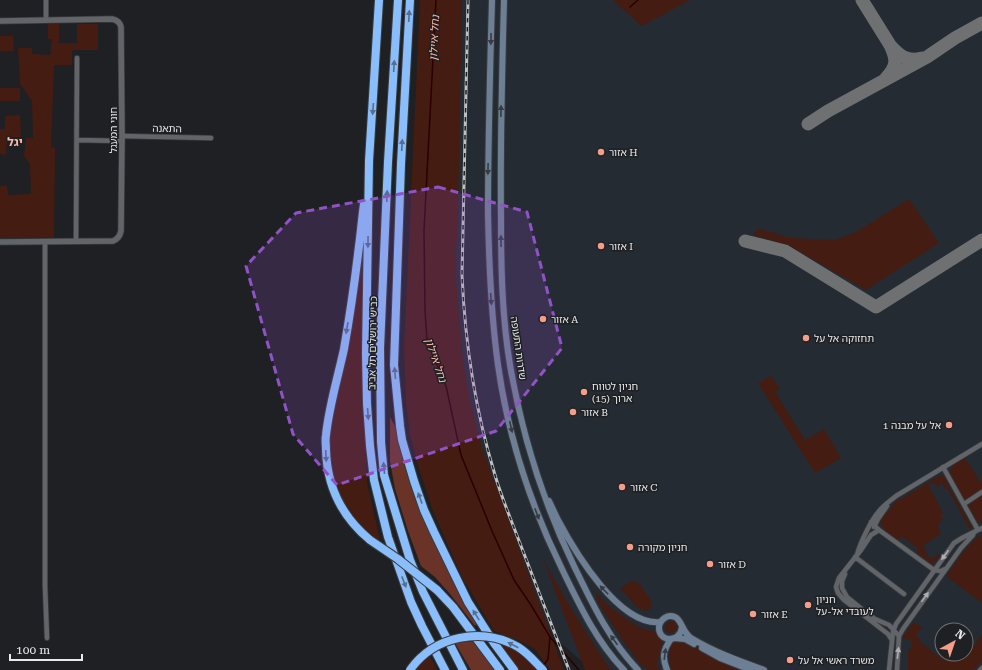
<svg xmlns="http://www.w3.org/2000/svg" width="982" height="670" font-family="'Roboto Serif','Noto Sans Hebrew',serif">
	<rect width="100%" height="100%" fill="#1e2023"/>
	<path fill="#252b32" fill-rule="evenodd" d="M444 0H982V670H592L556 639 516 577 459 439ZM942 630H966V654H942Z"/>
	<path fill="#451c12" d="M420 0H462L458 212 455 270 463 361 471 406 482 448 564 670H550L535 649 518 640 494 631 462 577 433 511 418 466 410 435 406 404 404 348Z
		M614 0H690L642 26 616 3Z
		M48 24H59V43H77V24H98V50H72V65H54L51 147 55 148 54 238H0V186H7L8 195 31 194 30 164 24 156 26 138H33L32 101 20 84 18 48H32V54L50 55 52 39H48Z
		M0 36H13L14 51H0Z
		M0 88H20V101H0Z
		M20 115 21 137H7L6 155 0 154V129H5V116Z
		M909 199 939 243 866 290 788 245 756 236 754 234 756 230 760 229 791 238 835 240 856 232Z
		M366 211 364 386 367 483 380 540 363 531 354 523 335 487 330 461 329 437Z
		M771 376 780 388 775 392 805 440 824 429 841 458 815 473 758 383Z
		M965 458 981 483 982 482V524L978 522 950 474C949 465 959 462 965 458Z
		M940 475C945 475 946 479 947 483L972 527 971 529 969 528 947 488 943 489 944 487 943 484H940L938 488 934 482 928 485 943 513 940 515 943 520 939 523 938 527 941 534 927 543 923 546 930 559 939 554 940 556 934 563 932 564 916 552 917 551V548L903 537 898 540C892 535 878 528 881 519 882 516 884 515 885 513L888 512C892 506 896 499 903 498Z
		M982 534V603L946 576C957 561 967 544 982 534Z
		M543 559C564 597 586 634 611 670H585Z
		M632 581 640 584 652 603 650 609 645 611 637 607 620 588Z
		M596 592 607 605 634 624 646 630 656 631 658 637 663 640 657 664 660 670H648L641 665 624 642 597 601Z
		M665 627a6 6 0 1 1 12 0a6 6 0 1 1-12 0Z
		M914 623 922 627 916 635 920 639 919 641 942 659 943 658H946L949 654H963L966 656 982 634V660C979 665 977 667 973 670H908V649H911L912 641 903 639 904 635 912 624Z
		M678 641 685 642 738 670H672C667 662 669 652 671 643Z
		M496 642C514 648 524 656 537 670H516Z
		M429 655 437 670H416L422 660Z"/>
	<path fill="#6a3327" d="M390 417 397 430 431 533 465 604 477 623 475 626 450 594 435 577 421 566 408 531 395 489 390 461Z
		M467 641 476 642 497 670H471L455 643Z"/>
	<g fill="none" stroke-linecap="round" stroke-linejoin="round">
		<path stroke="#2a0000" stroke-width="1.5" d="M436 0 424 231 425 310 427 341 446 386 461 455 492 531 514 580 531 605 550 637 548 659 544 665
			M630 7 638 0
			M550 637 579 670"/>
		<path stroke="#6e7072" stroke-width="13" d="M862 0 890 45
			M886 78C897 66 897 60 890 45 900 56 907 62 922 58
			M808 124 828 111 927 57 955 38 982 23
			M745 241 785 251 876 307 982 240"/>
		<defs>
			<path id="minor" d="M46 0V20
				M122 136 211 138
				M77 140 122 141
				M76 241 77 58
				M45 242V586L47 638
				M943 467 978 530
				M964 504 982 492
				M871 522 879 530 934 570 941 571 945 569
				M874 527 878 519 887 506
				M879 530 871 535 861 550 839 578 836 587 838 593 844 600 888 634 892 640
				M857 555C860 543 871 520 880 510 884 505 890 501 896 496L982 444
				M855 557 904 594
				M845 574 842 581V588L847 597 868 614 875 619 889 625 899 636
				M889 670 893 632 896 624 954 543 962 538 982 528
				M897 670 899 636 903 629 961 548 973 535 974 532
				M980 670 982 668"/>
			<path id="tertiary" d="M0 21 112 19C117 20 120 22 121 27L122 136 121 231C120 236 118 239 113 241L0 242"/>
			<path id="secondary" d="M492 0C490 71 488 143 488 214 489 265 491 315 498 365 508 436 530 504 562 569 579 604 596 641 624 670
				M504 0C502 73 500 145 501 218 501 267 502 317 510 365 522 435 543 502 574 566 592 603 609 640 638 670
				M549 501C552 507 555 514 558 520 575 552 619 626 660 622
				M682 627C680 644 658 642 659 627 660 619 668 614 675 617 682 620 682 632 691 638 714 652 739 661 764 670
				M674 638 685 639 694 644
				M702 648 720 658 751 670
				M667 670C662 658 663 650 671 639"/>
			<path id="motorway" d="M379 0 369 161 366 354 367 404 370 446 374 480 388 537 411 602 422 626 445 670
				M398 0 388 162 380 348 381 442 384 475 410 560 423 592 463 670
				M410 0 401 164 394 365 400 426 402 440 414 481 424 510 434 532 468 602 494 643 514 670
				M364 204C362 218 361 232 359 246 355 280 350 315 344 349 338 377 329 406 326 435 325 440 326 445 326 450 327 487 341 516 370 540
				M437 590 453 607 500 670"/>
		</defs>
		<use href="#minor" stroke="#3a3b3d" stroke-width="6"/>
		<use href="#tertiary" stroke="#3a3b3d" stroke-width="7"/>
		<use href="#secondary" stroke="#3a3b3d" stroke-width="8"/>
		<use href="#motorway" stroke="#3a3b3d" stroke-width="10"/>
		<use href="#minor" stroke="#616468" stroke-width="4.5"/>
		<use href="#tertiary" stroke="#616468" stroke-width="5.5"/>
		<use href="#secondary" stroke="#6d7f94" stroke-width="6"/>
		<use href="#motorway" stroke="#8abdfb" stroke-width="8"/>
		<defs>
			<path id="rail" d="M468 0 462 275C465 343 475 410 495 475 502 499 512 522 521 546 537 587 553 629 569 670"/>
		</defs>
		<use href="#rail" stroke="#bfc0c2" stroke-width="3"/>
		<use href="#rail" stroke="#1e2023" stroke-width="1.5" stroke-dasharray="4.5" stroke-linecap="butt"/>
		<defs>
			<path id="motorway-bridge" d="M370 540 398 559 437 590
				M410 670C434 636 482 626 518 647 528 653 535 662 543 670"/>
		</defs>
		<use href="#motorway-bridge" stroke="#3a3b3d" stroke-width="10" stroke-linecap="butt"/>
		<use href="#motorway-bridge" stroke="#8abdfb" stroke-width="8"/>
	</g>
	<defs><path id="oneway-solid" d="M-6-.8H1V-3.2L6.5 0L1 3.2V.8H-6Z"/></defs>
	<g fill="#546e8f">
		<use href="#oneway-solid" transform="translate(409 16) rotate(-87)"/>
		<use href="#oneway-solid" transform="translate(394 66) rotate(-87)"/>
		<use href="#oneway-solid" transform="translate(373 109) rotate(94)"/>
		<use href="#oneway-solid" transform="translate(402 145) rotate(-87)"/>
		<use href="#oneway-solid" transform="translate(387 196) rotate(-88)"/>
		<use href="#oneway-solid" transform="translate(368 242) rotate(91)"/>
		<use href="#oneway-solid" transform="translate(347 328) rotate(100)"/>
		<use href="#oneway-solid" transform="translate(395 373) rotate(-95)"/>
		<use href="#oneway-solid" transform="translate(368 414) rotate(86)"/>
		<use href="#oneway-solid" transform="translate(326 456) rotate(87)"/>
		<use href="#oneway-solid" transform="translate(384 468) rotate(-95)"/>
		<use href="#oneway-solid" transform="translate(420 498) rotate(-110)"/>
		<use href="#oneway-solid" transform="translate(404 582) rotate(69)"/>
		<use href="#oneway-solid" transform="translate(476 615) rotate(-122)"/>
		<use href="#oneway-solid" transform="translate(513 645) rotate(-153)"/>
	</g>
	<g fill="#363c45">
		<use href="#oneway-solid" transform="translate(491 39) rotate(91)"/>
		<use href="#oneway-solid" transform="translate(501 111) rotate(-89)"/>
		<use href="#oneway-solid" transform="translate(488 169) rotate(91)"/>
		<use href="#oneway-solid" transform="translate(501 241) rotate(-91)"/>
		<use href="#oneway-solid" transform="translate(491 299) rotate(86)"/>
		<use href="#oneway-solid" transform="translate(511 427) rotate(77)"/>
		<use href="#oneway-solid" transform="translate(537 514) rotate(69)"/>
		<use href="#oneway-solid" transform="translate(604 590) rotate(-134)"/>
		<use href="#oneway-solid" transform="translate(614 640) rotate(-125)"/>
		<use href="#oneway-solid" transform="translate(665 654) rotate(-82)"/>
	</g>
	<g fill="#acaeb1">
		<use href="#oneway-solid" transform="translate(945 555) rotate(126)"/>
		<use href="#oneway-solid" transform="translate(925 597) rotate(-54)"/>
		<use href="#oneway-solid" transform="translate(898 653) rotate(-83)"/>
	</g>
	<path fill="#9152c8" fill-opacity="0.2" stroke="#9152c8" stroke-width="3" stroke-dasharray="8 5" stroke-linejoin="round" d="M438 187 527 212 562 348 496 431 337 485 293 434 246 266 296 213Z"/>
	<g fill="#f49e89" stroke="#1e2023" stroke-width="1.5">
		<circle cx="601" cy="152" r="4"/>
		<circle cx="601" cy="246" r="4"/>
		<circle cx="543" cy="319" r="4"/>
		<circle cx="806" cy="338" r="4"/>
		<circle cx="584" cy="392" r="4"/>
		<circle cx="573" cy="412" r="4"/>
		<circle cx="949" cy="425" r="4"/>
		<circle cx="622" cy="487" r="4"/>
		<circle cx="630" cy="547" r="4"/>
		<circle cx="710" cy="564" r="4"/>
		<circle cx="808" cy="605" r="4"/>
		<circle cx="753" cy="614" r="4"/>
		<circle cx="790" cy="660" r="4"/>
	</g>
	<g text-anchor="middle" stroke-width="3" stroke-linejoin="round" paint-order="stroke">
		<g font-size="10" fill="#e9eaec" stroke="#1e2023">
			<text transform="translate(167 128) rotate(1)" y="4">התאנה</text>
			<text transform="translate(113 130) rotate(-90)" y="4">חוני המעגל</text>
			<text transform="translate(372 343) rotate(-89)" y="4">כביש ירושלים תל אביב</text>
			<text transform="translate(519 348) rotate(82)" y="4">שדרות התעופה</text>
		</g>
		<g font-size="10" fill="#e9eaec" stroke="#1e2023" text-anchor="start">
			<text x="609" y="156">אזור H</text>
			<text x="609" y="250">אזור I</text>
			<text x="551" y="323">אזור A</text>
			<text x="814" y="342">תחזוקה אל על</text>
			<text x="592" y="390">חניון לטווח<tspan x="592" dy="12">ארוך (15)</tspan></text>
			<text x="581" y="416">אזור B</text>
			<text x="941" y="429" text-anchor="end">אל על מבנה 1</text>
			<text x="630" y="491">אזור C</text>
			<text x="638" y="551">חניון מקורה</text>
			<text x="718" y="568">אזור D</text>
			<text x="816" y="603">חניון<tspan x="816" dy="12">לעובדי אל-על</tspan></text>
			<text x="761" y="618">אזור E</text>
			<text x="798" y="664">משרד ראשי אל על</text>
		</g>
		<g font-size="11" font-style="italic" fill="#fdb5a3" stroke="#1e2023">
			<text transform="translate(434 38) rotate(-87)" y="4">נחל איילון</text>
			<text transform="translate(436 360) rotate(71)" y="4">נחל איילון</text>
		</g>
		<g font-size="12" font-weight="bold" fill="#fcbaaa" stroke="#1e2023">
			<text x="15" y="146">יגל</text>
		</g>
	</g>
	<g transform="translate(954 642) rotate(40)"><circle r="19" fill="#1e2023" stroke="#6f7173"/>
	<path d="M0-3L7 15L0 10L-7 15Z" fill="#f49e89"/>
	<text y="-6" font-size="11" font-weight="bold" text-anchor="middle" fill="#e9eaec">N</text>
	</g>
	<path d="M10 654v6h72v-6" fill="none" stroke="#e9eaec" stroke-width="2"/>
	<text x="16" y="654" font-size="12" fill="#e9eaec" stroke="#1e2023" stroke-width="3" paint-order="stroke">100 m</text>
</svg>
